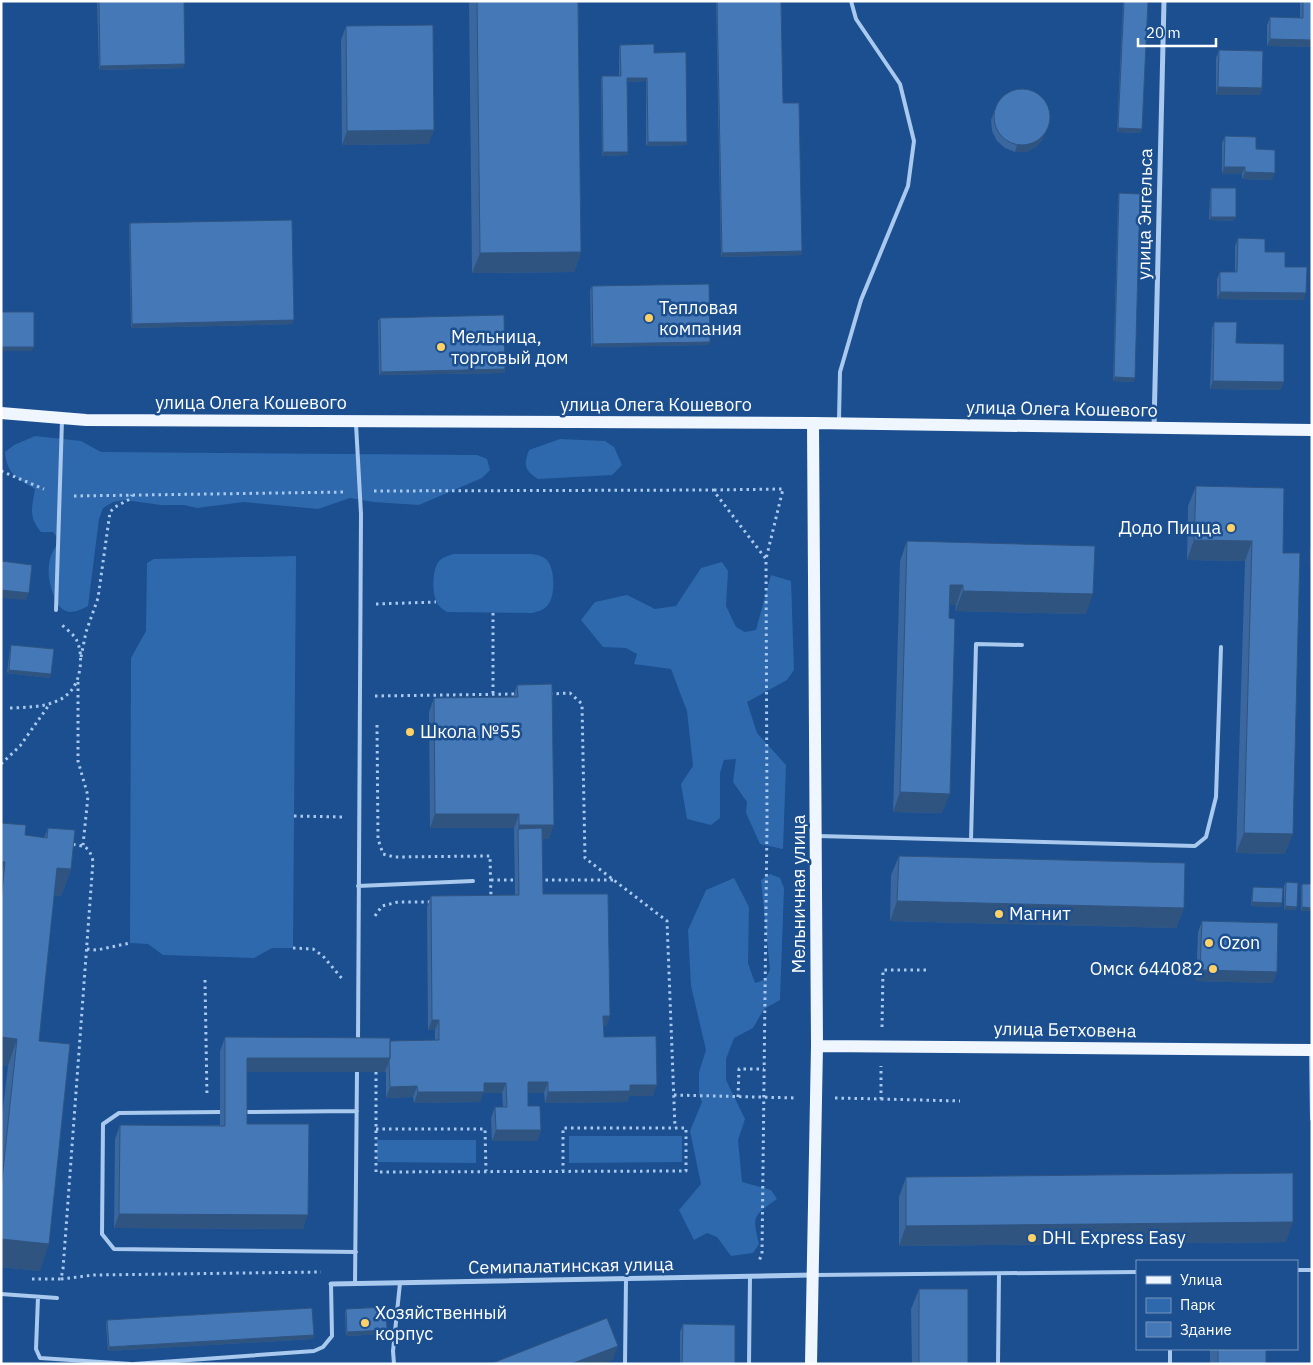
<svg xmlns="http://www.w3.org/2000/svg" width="1313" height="1365" font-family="'IBM Plex Sans',sans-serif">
	<rect width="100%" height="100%" fill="#1b4f8f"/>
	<path fill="#2e69ad" d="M35 436 81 441 101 452 477 455 487 459 490 470 482 478 419 505 373 502 350 498 318 509 244 502 197 508 184 505H161L125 500 113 502 103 508 99 519 88 606C82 609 73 614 66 611 59 608 56 602 54 596 46 577 46 556 60 541L53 532H41C28 516 32 508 35 489 17 478 7 475 5 452L14 445Z
		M560 439 605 441 614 447 622 465 612 475 538 479C525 470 523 466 529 450Z
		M453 554H532C538 555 543 556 547 560 555 569 556 597 547 606 544 610 538 611 533 613L447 612C442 609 438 606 436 601 432 591 432 570 439 561 443 557 448 556 453 554Z
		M296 556 293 948H272L254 958 163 955 148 944 130 943 131 658 146 631 147 563 154 559Z
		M722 562 728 571 726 606 736 627 745 632 756 630 771 575 791 581 794 670 787 680 747 702 757 733 786 765 783 849 760 844 746 813 747 802 733 782 736 759 724 760 720 773V818L711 825 687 819 681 784 693 766 687 711 671 669 634 664 637 654 626 648 603 647 581 620 595 602 627 595 655 609 676 606 701 568Z
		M770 874 780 878 784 888 780 1000 764 1009 753 1028 734 1038 726 1059V1080L745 1119 738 1140 742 1182 771 1190 777 1199C753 1216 752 1215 759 1244L753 1253 731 1256 717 1237 707 1233 694 1240 679 1210 701 1184 690 1131 702 1102 699 1095V1072L706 1050 691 986 688 930 706 890 734 878 749 907 748 963 755 983 765 980 770 970 761 880Z
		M569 1136H682V1162L569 1163Z
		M377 1140H476V1163L377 1162Z"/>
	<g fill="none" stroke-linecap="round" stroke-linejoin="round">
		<path stroke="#a9c9ee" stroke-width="3" stroke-dasharray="2.5 4" stroke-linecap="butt" d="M1 471 44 489
			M714 490 783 489 766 559
			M374 491 713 490 766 559 767 822 762 1254 759 1261
			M74 496 345 492
			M376 604 436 602
			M493 613V694
			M81 657 86 632 98 598 110 512 115 507 130 499 132 495
			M78 682V761L88 796 83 845
			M550 694 570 693 582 704 585 858 667 921 675 1128
			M375 696 516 694
			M10 708C42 707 75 706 80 668 81 659 81 650 77 641 75 635 66 629 61 624
			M377 725 378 839 383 854 394 857 490 856 491 899
			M1 764 20 746 49 705
			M294 816 344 817
			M491 880H514
			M539 880H613
			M375 916 382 906 398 902H433
			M293 948 313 949 323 956 344 981
			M87 949 97 950 130 943
			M205 980 207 1097
			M882 1027 883 970H928
			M376 1072V1172L686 1171V1128H563V1171
			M674 1095 797 1098
			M738 1097 739 1069H764
			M835 1098 881 1099V1066
			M881 1099 960 1101
			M376 1129H485L486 1171
			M32 1279H61L63 1269 93 861C89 846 85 846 70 844
			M61 1279 94 1275 321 1272"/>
		<path stroke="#a9c9ee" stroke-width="4" d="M839 420 840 372 861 300 908 186 914 141 900 84 856 19 851 1
			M356 424 361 514 358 1042
			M56 610 62 420
			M818 836 1195 846 1206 837 1216 797 1221 647
			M971 840 976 644 1022 645
			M358 886 473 881
			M1311 1052 1312 1119
			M220 1112 119 1113 103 1124 102 1234 114 1249 356 1252
			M242 1112 357 1111
			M1297 1270H1312
			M815 1275 1137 1272
			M355 1284 357 1072
			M1 1294 57 1298
			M38 1297 36 1349 40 1358 131 1364
			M134 1364 314 1351 323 1347 332 1336 331 1284
			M394 1364 393 1351 400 1283
			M625 1364 626 1279
			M749 1364 750 1277
			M998 1364 999 1274
			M1170 1364V1349"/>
		<path stroke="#a9c9ee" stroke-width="5" d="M1154 427 1164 1
			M331 1284 813 1275"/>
		<path stroke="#f0f6ff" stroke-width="12" d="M1 413 86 420 813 423 1312 430
			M817 1046 1312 1050
			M811 1364 817 1046 813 423"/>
	</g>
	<path fill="#3a679d" d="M97 1H184L183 68 99 70Z
		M469 1H578L581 252 574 272 472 273Z
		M716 1H781L783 103 802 251 801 255 721 257Z
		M1123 1H1148L1142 129 1140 133 1117 132Z
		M1300 1H1312V47L1267 46V25L1270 17 1300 18Z
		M346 26 429 144 342 145 341 40Z
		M620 45 654 53 687 142 686 145 646 146V81L627 82 628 152 627 155 602 156 601 79 602 76H619V48Z
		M1219 50 1262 88 1260 95H1216V58Z
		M998 102 1043 139 1036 147 1026 152H1015L1005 148 997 141 992 131 991 120Z
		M1225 136 1256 149 1272 180 1242 179V174H1222V143Z
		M1211 188 1234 221 1209 220 1210 192Z
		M1119 193 1134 382 1113 381 1118 197Z
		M130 223 292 324 131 328 129 226Z
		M1238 238 1265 252 1285 267 1304 300 1217 299V279L1220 272H1235V246Z
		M592 286 708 345 591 347 590 290Z
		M380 318 505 369 504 373 379 375 378 321Z
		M1214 322 1236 343 1281 390 1210 389 1212 329Z
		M1196 486 1283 553 1285 854 1236 853 1245 561 1187 560 1188 506Z
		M907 541 1086 614 955 611 956 605H949L942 813 893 812 900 561Z
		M1312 546V583L1310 550Z
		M11 645 50 678 7 673 10 648Z
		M517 685 549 839H542L543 894 610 1016 606 1026H604V1037L653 1096H629L627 1102 545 1103 544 1093H528V1106L541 1130 537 1141H492L491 1118 495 1107H503L502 1093H483L480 1102 414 1103 413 1097 386 1098V1072H247V1124L303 1229 114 1228 115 1139 120 1125H220V1051L225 1037 390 1041 435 1040V1030H428L427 907 431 896 515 895 514 828H430L429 712 434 698 513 697Z
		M1 823 25 835 44 838 48 828 71 869 61 896 54 895 39 1041 40 1271 1 1267V1124L8 1066 1 1065Z
		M899 856 1184 908 1176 928 890 921 891 875Z
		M1286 882 1296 910H1284V886Z
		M1302 884H1312V911H1301V887Z
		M1253 887 1282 903 1281 907 1251 906 1252 891Z
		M1202 921 1273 983 1196 981 1198 932Z
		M906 1177 1286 1242 899 1246V1197Z
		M919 1289 968 1364H912L911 1309Z
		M346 1309 387 1330 386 1334 346 1336 345 1312Z
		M107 1320 314 1335 313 1339 108 1351 106 1324Z
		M683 1324 735 1364H680V1332Z
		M1210 1349H1266V1364H1210Z"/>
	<path fill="#305480" d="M1270 39 1312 40V47L1267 46Z
		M185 64 183 68 99 70 100 66Z
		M627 78H647L646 81 626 82Z
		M1218 87 1262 88 1260 95H1216Z
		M1050 122 1043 139 1036 147 1026 152H1015L1017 145Z
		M1118 128 1142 129 1140 133 1117 132Z
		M434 130 429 144 342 145 347 131Z
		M648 142H687L686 145 646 146Z
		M603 152H628L627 155 602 156Z
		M1224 167H1245L1242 174H1222Z
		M1245 172 1275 173 1272 180 1242 179Z
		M1211 217H1236L1234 221 1209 220Z
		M802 251 801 255 721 257 722 253Z
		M581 252 574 272 472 273 480 253Z
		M1220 292 1306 293 1304 300 1217 299Z
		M294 320 292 324 131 328 132 324Z
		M710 342 708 345 591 347 593 344Z
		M1 347H34L32 351H1Z
		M505 369 504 373 379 375 381 372Z
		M1114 377 1135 378 1134 382 1113 381Z
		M1213 381 1284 382 1281 390 1210 389Z
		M1194 540 1252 541 1245 561 1187 560Z
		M950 585H963L956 605H943Z
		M1 590 29 593 26 600 1 598Z
		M963 591 1093 594 1086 614 955 611Z
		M9 670 51 674 50 678 7 673Z
		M900 792 950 794 942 813 893 812Z
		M435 814H519L514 828H430Z
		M519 825H554L549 839H518V829Z
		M1244 833 1293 834 1285 854 1236 853Z
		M1 862H5L1 874Z
		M57 868 71 869 61 896 48 894Z
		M897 901 1184 908 1176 928 890 921Z
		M1252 902 1282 903 1281 907 1251 906Z
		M1285 906 1297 907 1296 910H1284Z
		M1302 907 1312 908V911H1301Z
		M1200 970 1277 972 1273 983 1196 981Z
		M603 1016H610L606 1026 599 1027Z
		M432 1020H439L435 1030H428Z
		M1 1037 17 1039 8 1066 1 1065Z
		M247 1058H390L385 1072H242Z
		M528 1082H548L544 1093H524Z
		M484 1083H506L502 1093H483L480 1102 414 1103 418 1092Z
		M630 1085H657L653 1096H629L627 1102 545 1103 548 1092Z
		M417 1086 413 1097 386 1098 390 1087Z
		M496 1130H541L537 1141H492Z
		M119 1214 308 1215 303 1229 114 1228Z
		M1293 1222 1286 1242 899 1246 906 1226Z
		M1 1239 49 1244 40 1271 1 1267Z
		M387 1330 386 1334 346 1336 347 1332Z
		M314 1335 313 1339 108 1351 109 1347Z
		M618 1346 613 1360 602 1364H571Z"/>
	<path fill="#4478b7" stroke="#305480" d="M99 1H184L185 64 100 66Z
		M477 1H578L581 252 480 253Z
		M717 1H781L783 103H799L802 251 722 253Z
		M1124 1H1148L1142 129 1118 128Z
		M1303 1H1312V40L1270 39V17L1303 18Z
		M433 25 434 130 347 131 346 26Z
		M654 44V53L686 52 687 142H648L647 78H627L628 152H603L602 76H621L620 45Z
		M1219 50 1263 51 1262 88 1218 87Z
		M994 117a28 28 0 1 1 56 0a28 28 0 1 1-56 0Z
		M1225 136 1256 137V149L1275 150V173L1245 172V167H1224Z
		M1211 188H1236V217H1211Z
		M1119 193 1140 194 1135 378 1114 377Z
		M292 220 294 320 132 324 130 223Z
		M1238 238 1265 239V252H1285V267H1307L1306 293 1220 292V272H1237Z
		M709 284 710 342 593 344 592 286Z
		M1 312H34V347H1Z
		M504 315 505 369 381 372 380 318Z
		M1214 322H1237L1236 343 1284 344V382L1213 381Z
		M1196 486 1284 488 1283 553H1300L1293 834 1244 833 1252 541 1194 540Z
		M907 541 1095 546 1093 594 963 591V585H950L949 618 955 619 950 794 900 792Z
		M1 561 32 565 29 593 1 590Z
		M11 645 54 649 51 674 9 670Z
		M552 684 554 825H519V814H435L434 698 518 697 517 685Z
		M1 823 26 825 25 835 47 838 48 828 75 830 71 869 57 868 39 1041 70 1044 49 1244 1 1239V1189L17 1039 1 1037V902L5 862H1Z
		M542 828 543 894H608L610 1016H603L604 1037 656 1036 657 1085H630V1091L548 1092V1082H528V1106H540L541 1130H496L495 1107H507L506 1083H484V1092H418L417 1086 390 1087 389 1061 390 1058V1041L439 1040V1020H432L431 896 519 895 518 829Z
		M899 856 1185 863 1184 908 897 901Z
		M1286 882 1298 883 1297 907 1285 906Z
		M1302 884H1312V908L1302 907Z
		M1253 887 1283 888 1282 903 1252 902Z
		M1202 921 1278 923 1277 972 1200 970Z
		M225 1037 390 1038V1058H247V1124H309L308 1215 119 1214 120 1125 225 1126Z
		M1293 1173V1222L906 1226V1177Z
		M919 1289H968V1364H919Z
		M386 1307 387 1330 347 1332 346 1309Z
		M312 1308 314 1335 109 1347 107 1320Z
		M607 1318 618 1346 571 1364H490Z
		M683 1324 735 1325V1364H682Z
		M1218 1349H1266V1364H1218Z"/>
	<g fill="#ffd166" stroke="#1b4f8f" stroke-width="2">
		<circle cx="649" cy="318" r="5"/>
		<circle cx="441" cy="347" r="5"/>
		<circle cx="1231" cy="528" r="5"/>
		<circle cx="410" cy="732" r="5"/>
		<circle cx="999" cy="914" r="5"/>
		<circle cx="1209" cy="943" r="5"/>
		<circle cx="1213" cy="969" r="5"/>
		<circle cx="1032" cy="1238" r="5"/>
		<circle cx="365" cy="1323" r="5"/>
	</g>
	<g text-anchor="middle" stroke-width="5" stroke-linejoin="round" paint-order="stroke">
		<g font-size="18" fill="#fff" stroke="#1b4f8f">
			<text transform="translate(1145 214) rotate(-89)" y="6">улица Энгельса</text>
			<text x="251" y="409">улица Олега Кошевого</text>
			<text x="656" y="411">улица Олега Кошевого</text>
			<text transform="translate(1062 409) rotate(1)" y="6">улица Олега Кошевого</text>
			<text transform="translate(799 894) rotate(-90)" y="6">Мельничная улица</text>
			<text transform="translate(1065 1030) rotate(1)" y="6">улица Бетховена</text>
			<text transform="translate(571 1266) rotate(-1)" y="6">Семипалатинская улица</text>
		</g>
		<g font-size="18" fill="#fff" stroke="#1b4f8f" text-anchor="start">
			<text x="659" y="314">Тепловая<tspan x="659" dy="21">компания</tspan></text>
			<text x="451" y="343">Мельница,<tspan x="451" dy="21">торговый дом</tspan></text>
			<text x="1221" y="534" text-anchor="end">Додо Пицца</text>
			<text x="420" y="738">Школа №55</text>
			<text x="1009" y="920">Магнит</text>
			<text x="1219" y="949">Ozon</text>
			<text x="1203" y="975" text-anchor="end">Омск 644082</text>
			<text x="1042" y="1244">DHL Express Easy</text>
			<text x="375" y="1319">Хозяйственный<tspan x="375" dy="21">корпус</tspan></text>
		</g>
	</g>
	<rect width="1313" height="1365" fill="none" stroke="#ffffff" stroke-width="5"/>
	<rect x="1136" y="1260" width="162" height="90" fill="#1b4f8f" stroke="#7695bc"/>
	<rect x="1146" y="1276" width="25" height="8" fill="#f0f6ff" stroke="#7695bc"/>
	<text x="1180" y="1285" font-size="15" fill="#ffffff">Улица</text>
	<rect x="1146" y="1298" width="25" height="15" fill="#2e69ad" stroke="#7695bc"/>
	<text x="1180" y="1310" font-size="15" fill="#ffffff">Парк</text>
	<rect x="1146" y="1322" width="25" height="15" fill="#4478b7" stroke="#7695bc"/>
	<text x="1180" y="1335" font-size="15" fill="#ffffff">Здание</text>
	<path d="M1138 38v8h78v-8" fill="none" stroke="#ffffff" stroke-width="2.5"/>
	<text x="1146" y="38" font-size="15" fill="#ffffff" stroke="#1b4f8f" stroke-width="4" paint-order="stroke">20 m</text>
</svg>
